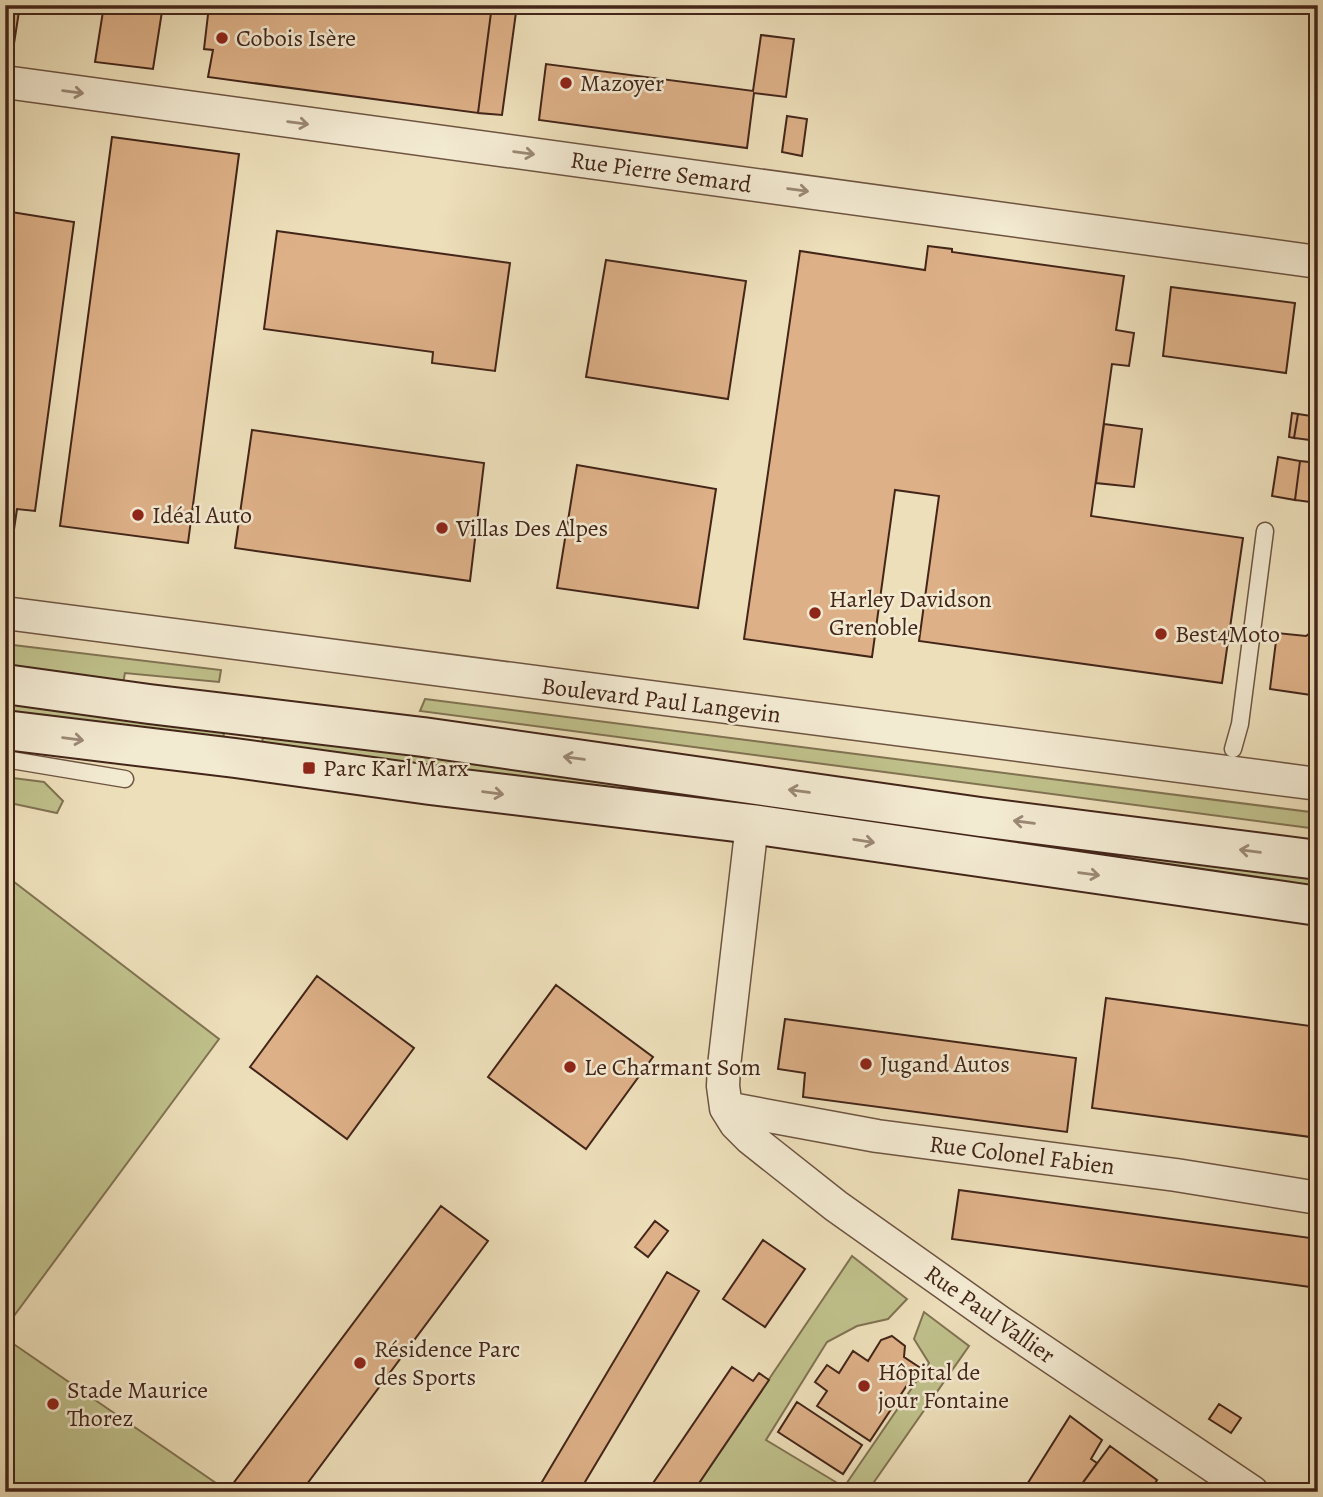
<svg xmlns="http://www.w3.org/2000/svg" width="1323" height="1497" font-family="Alegreya,serif">
	<rect width="100%" height="100%" fill="#eddfba"/>
	<filter id="stains"><feTurbulence type="fractalNoise" baseFrequency=".00286" numOctaves="4"/><feColorMatrix values="0 0 0 0 .2 0 0 0 0 .09 0 0 0 0 .02 0 0 0 .5 -.17"/></filter>
	<radialGradient id="worn" r=".72"><stop offset=".6" stop-color="#630" stop-opacity="0"/><stop offset="1" stop-color="#630" stop-opacity=".3"/></radialGradient>
	<path fill="#bfc08b" stroke="#817252" stroke-width="2" d="M5 644 221 670 219 682 125 673 122 688 5 673Z
		M5 696 225 727 222 745 5 714Z
		M425 699 1318 813V829L420 711Z
		M264 730 1318 876V891L261 750Z
		M5 777 44 782 63 801 57 813 5 802Z
		M5 875 219 1039 5 1328Z
		M852 1256 907 1299 888 1319 857 1326 827 1342 766 1440 844 1487 929 1363 914 1339 924 1312 969 1346 867 1492H693Z
		M5 1338 15 1345 229 1492H5Z"/>
	<path fill="#ddb087" stroke="#432519" stroke-width="2" d="M5 5H20L13 50 5 49Z
		M104 5H163L153 69 95 62Z
		M492 5H517L502 115 478 113Z
		M492 5 478 113 208 77 213 50 204 49 209 6Z
		M761 35 794 39 786 97 754 93 747 148 539 120 546 64 753 91Z
		M787 116 807 119 802 156 782 152Z
		M112 137 239 154 188 543 60 526Z
		M5 211 74 222 35 511 17 509 12 543H5Z
		M277 231 510 263 495 371 432 363 433 352 264 329Z
		M928 246 952 249V252L1124 276 1116 330 1134 333 1129 366 1112 364 1091 516 1243 538 1222 683 919 641 939 496 895 490 872 657 744 639 800 251 925 270Z
		M606 260 746 281 728 399 586 377Z
		M1171 287 1295 303 1286 373 1163 356Z
		M1292 413 1298 414 1294 438 1289 437Z
		M1298 414 1318 417V441L1294 438Z
		M1104 424 1142 429 1134 487 1096 483Z
		M252 430 484 463 470 581 235 548Z
		M1278 457 1300 461 1295 500 1272 496Z
		M1300 461 1318 463V503L1295 500Z
		M577 465 716 489 698 608 557 588Z
		M1318 627V696L1270 689 1277 633 1306 636Z
		M317 976 414 1048 347 1139 250 1067Z
		M556 985 653 1057 586 1149 488 1077Z
		M1106 998 1318 1027V1138L1092 1108Z
		M785 1019 1076 1058 1067 1132 803 1097 805 1073 778 1069Z
		M959 1190 1318 1239V1288L952 1239Z
		M441 1206 488 1241 301 1492H241L232 1485Z
		M655 1221 668 1231 648 1257 635 1247Z
		M763 1240 805 1269 765 1327 723 1299Z
		M667 1272 699 1291 579 1492H536Z
		M892 1336 905 1346 904 1357 919 1367 870 1441 817 1406 827 1391 815 1382 827 1365 839 1373 853 1351 868 1361 881 1340Z
		M732 1367 753 1381 759 1373 769 1380 693 1492H647Z
		M797 1402 862 1445 843 1474 778 1432Z
		M1219 1404 1241 1418 1231 1433 1209 1419Z
		M1070 1416 1102 1440 1091 1459 1097 1463 1076 1492H1034L1026 1486Z
		M1110 1446 1157 1480 1150 1492H1076Z"/>
	<g fill="none" stroke-linecap="round" stroke-linejoin="round">
		<defs>
			<path id="lane" d="M1233 749 1240 724 1265 531
				M5 759 125 779"/>
			<path id="street" d="M5 82 1318 262
				M5 613 1318 784
				M752 824 724 1066 723 1086 726 1108 736 1124 750 1138 836 1206 1001 1323 1252 1492
				M726 1108 877 1136 1176 1175 1318 1198"/>
			<path id="secondary" d="M5 684 149 704 423 737 980 817 1318 860
				M5 730 235 758 430 785 752 824 1318 906"/>
		</defs>
		<use href="#lane" stroke="#6e5441" stroke-width="19"/>
		<use href="#street" stroke="#6e5441" stroke-width="35"/>
		<use href="#secondary" stroke="#432519" stroke-width="42"/>
		<use href="#lane" stroke="#f3ead2" stroke-width="16"/>
		<use href="#street" stroke="#f3ead2" stroke-width="32"/>
		<use href="#secondary" stroke="#f3ead2" stroke-width="38"/>
	</g>
	<defs><path id="oneway-shaft" d="M-6 0H5M1.5-3L5.5 0L1.5 3" fill="none" stroke-width="1.6" stroke-linecap="round" stroke-linejoin="round" transform="scale(1.75)"/></defs>
	<g stroke="#9b8876">
		<use href="#oneway-shaft" transform="translate(73 92) rotate(8)"/>
		<use href="#oneway-shaft" transform="translate(298 123) rotate(8)"/>
		<use href="#oneway-shaft" transform="translate(524 153) rotate(8)"/>
		<use href="#oneway-shaft" transform="translate(798 190) rotate(8)"/>
		<use href="#oneway-shaft" transform="translate(73 739) rotate(7)"/>
		<use href="#oneway-shaft" transform="translate(574 758) rotate(-172)"/>
		<use href="#oneway-shaft" transform="translate(799 791) rotate(-172)"/>
		<use href="#oneway-shaft" transform="translate(493 793) rotate(7)"/>
		<use href="#oneway-shaft" transform="translate(1024 822) rotate(-173)"/>
		<use href="#oneway-shaft" transform="translate(864 841) rotate(9)"/>
		<use href="#oneway-shaft" transform="translate(1250 851) rotate(-173)"/>
		<use href="#oneway-shaft" transform="translate(1089 874) rotate(8)"/>
	</g>
	<g fill="#8f2418" stroke="#f3ead2" stroke-width="2.5">
		<circle cx="222" cy="38" r="7"/>
		<circle cx="566" cy="83" r="7"/>
		<circle cx="138" cy="515" r="7"/>
		<circle cx="442" cy="528" r="7"/>
		<circle cx="815" cy="613" r="7"/>
		<circle cx="1161" cy="634" r="7"/>
		<rect x="302" y="761" width="14" height="14" rx="3.5"/>
		<circle cx="866" cy="1064" r="7"/>
		<circle cx="570" cy="1067" r="7"/>
		<circle cx="360" cy="1363" r="7"/>
		<circle cx="864" cy="1386" r="7"/>
		<circle cx="53" cy="1404" r="7"/>
	</g>
	<g text-anchor="middle" stroke-width="5" stroke-linejoin="round" paint-order="stroke">
		<g font-size="24" fill="#432519" stroke="#f3ead2" text-anchor="start">
			<text x="236" y="46">Cobois Isère</text>
			<text x="580" y="91">Mazoyer</text>
			<text x="152" y="523">Idéal Auto</text>
			<text x="456" y="536">Villas Des Alpes</text>
			<text x="829" y="607">Harley Davidson<tspan x="829" dy="28">Grenoble</tspan></text>
			<text x="1175" y="642">Best4Moto</text>
			<text x="323" y="776">Parc Karl Marx</text>
			<text x="880" y="1072">Jugand Autos</text>
			<text x="584" y="1075">Le Charmant Som</text>
			<text x="374" y="1357">Résidence Parc<tspan x="374" dy="28">des Sports</tspan></text>
			<text x="878" y="1380">Hôpital de<tspan x="878" dy="28">jour Fontaine</tspan></text>
			<text x="67" y="1398">Stade Maurice<tspan x="67" dy="28">Thorez</tspan></text>
		</g>
		<g font-size="24" fill="#432519" stroke="#f3ead2">
			<text transform="translate(661 172) rotate(8)" y="8">Rue Pierre Semard</text>
			<text transform="translate(661 700) rotate(7)" y="8">Boulevard Paul Langevin</text>
			<text transform="translate(1022 1155) rotate(7)" y="8">Rue Colonel Fabien</text>
			<text transform="translate(990 1314) rotate(35)" y="8">Rue Paul Vallier</text>
		</g>
	</g>
	<rect width="1323" height="1497" fill="none" stroke="#eddfba" stroke-width="28"/>
	<rect x="7" y="7" width="1309" height="1483" fill="none" stroke="#432519" stroke-width="3.5"/>
	<rect x="14" y="14" width="1295" height="1469" fill="none" stroke="#432519" stroke-width="2"/>
	<rect width="100%" height="100%" filter="url(#stains)"/>
	<rect width="100%" height="100%" fill="url(#worn)"/>
</svg>
